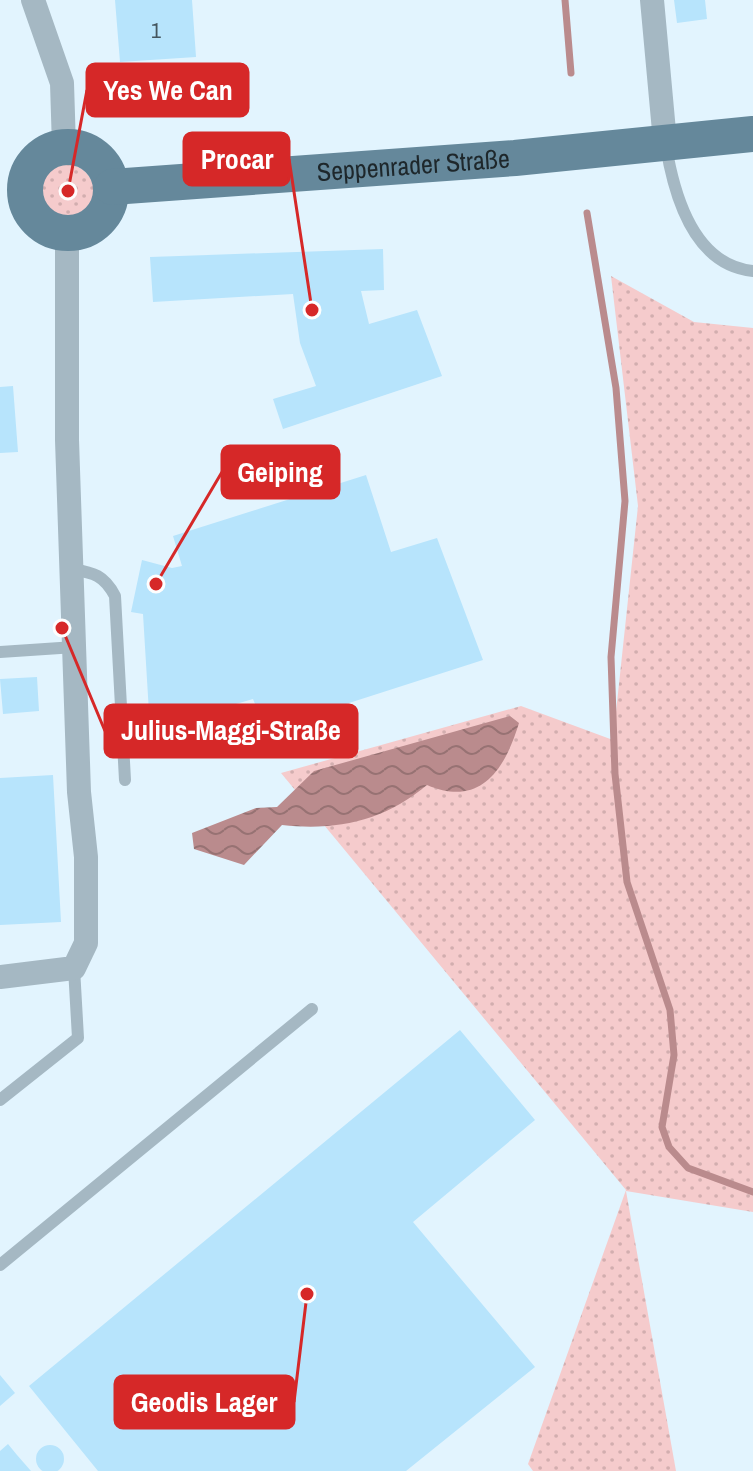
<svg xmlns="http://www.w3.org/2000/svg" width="753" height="1471" font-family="'Archivo Narrow',sans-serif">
	<defs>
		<pattern id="grass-dots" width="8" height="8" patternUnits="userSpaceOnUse" patternTransform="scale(2)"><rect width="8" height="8" fill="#f5cbcc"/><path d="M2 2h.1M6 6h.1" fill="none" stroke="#d2aeaf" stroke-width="1.8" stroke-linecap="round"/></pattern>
		<pattern id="water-waves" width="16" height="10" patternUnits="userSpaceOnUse" patternTransform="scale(2)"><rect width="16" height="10" fill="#ba8b8d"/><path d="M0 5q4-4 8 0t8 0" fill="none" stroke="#977273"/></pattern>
	</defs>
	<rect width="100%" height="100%" fill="#e2f4fe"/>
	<path fill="url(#grass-dots)" d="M38 192a28 28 0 1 1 56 0a28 28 0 1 1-56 0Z
		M611 276 694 322 753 328V1212L626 1191 676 1471H533L528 1464 626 1190 281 773 521 706 613 740 638 506Z"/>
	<path fill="url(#water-waves)" d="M510 716 519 723C505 769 481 808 427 785 384 821 337 831 282 825L244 865 194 849 192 833 256 808 277 807 314 771Z"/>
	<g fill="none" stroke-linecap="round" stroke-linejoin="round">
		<path stroke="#ba8b8d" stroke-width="7" d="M565 0 571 73
			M587 213 616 388 625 501 611 657 615 774 627 882 670 1010 674 1055 662 1127 669 1147 688 1168 753 1192"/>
	</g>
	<path fill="#b7e4fc" d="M115 0H192L196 57 120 62Z
		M674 0H705L707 19 677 23Z
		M383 249 384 290 361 291 369 324 417 310 442 376 283 429 273 399 316 386 300 343 293 294 153 302 150 257Z
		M13 386 18 452 0 453V387Z
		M366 475 391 552 437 538 483 660 321 712 320 708 264 726 253 699 150 729 143 614 131 612 142 560 172 568 182 566 173 536Z
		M37 677 39 711 3 714 0 679Z
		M53 775 61 922 0 925V778Z
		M460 1030 535 1120 413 1222 535 1367 406 1471H98L29 1386Z
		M0 1375 15 1393 0 1406Z
		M8 1444 17 1455 31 1471H0V1451Z
		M36 1459a14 14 0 1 1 28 0a14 14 0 1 1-28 0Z"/>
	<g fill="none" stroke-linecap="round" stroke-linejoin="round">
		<path stroke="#a5b8c3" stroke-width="12" d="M666 146C674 195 693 265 753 271
			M72 569C94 573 104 575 115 596L125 780
			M0 652 75 647
			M0 1100 78 1038 74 968
			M0 1265 312 1009"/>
		<path stroke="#a5b8c3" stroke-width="24" d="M33 0 62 83 64 147
			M652 0 665 142
			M0 977 74 968 86 943V857L79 792 67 440V234"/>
		<g stroke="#65889b" stroke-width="36">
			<circle cx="68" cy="190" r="43"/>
			<path id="s1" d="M112 187 515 158 753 134"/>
		</g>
	</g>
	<g text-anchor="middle" stroke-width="6" stroke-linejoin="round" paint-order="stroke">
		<g font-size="22" fill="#44565f">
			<text x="156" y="38">1</text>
		</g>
		<g font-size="26" fill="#1e272b" stroke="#fefefe">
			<text dy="9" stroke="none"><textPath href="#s1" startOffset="302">Seppenrader Straße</textPath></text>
		</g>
	</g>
	<path fill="none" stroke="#d62828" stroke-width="3" d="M68 191L87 90M312 310L289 159M156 584L222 472M62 628L105 731M307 1294L294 1402"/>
	<g fill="#d62828" stroke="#fefefe" stroke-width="3">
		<circle cx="68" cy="191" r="8"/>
		<circle cx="312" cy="310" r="8"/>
		<circle cx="156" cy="584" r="8"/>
		<circle cx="62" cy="628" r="8"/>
		<circle cx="307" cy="1294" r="8"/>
	</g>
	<g fill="#d62828" stroke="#d62828" stroke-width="3">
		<rect x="87" y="64" width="161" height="52" rx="8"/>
		<rect x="184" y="133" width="105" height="52" rx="8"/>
		<rect x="222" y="446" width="117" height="52" rx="8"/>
		<rect x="105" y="705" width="252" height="52" rx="8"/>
		<rect x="115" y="1376" width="179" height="52" rx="8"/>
	</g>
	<g font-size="28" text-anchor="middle" font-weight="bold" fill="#fff">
		<text x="168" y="100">Yes We Can</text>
		<text x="237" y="169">Procar</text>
		<text x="280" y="482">Geiping</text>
		<text x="231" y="740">Julius-Maggi-Straße</text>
		<text x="204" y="1412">Geodis Lager</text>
	</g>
</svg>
